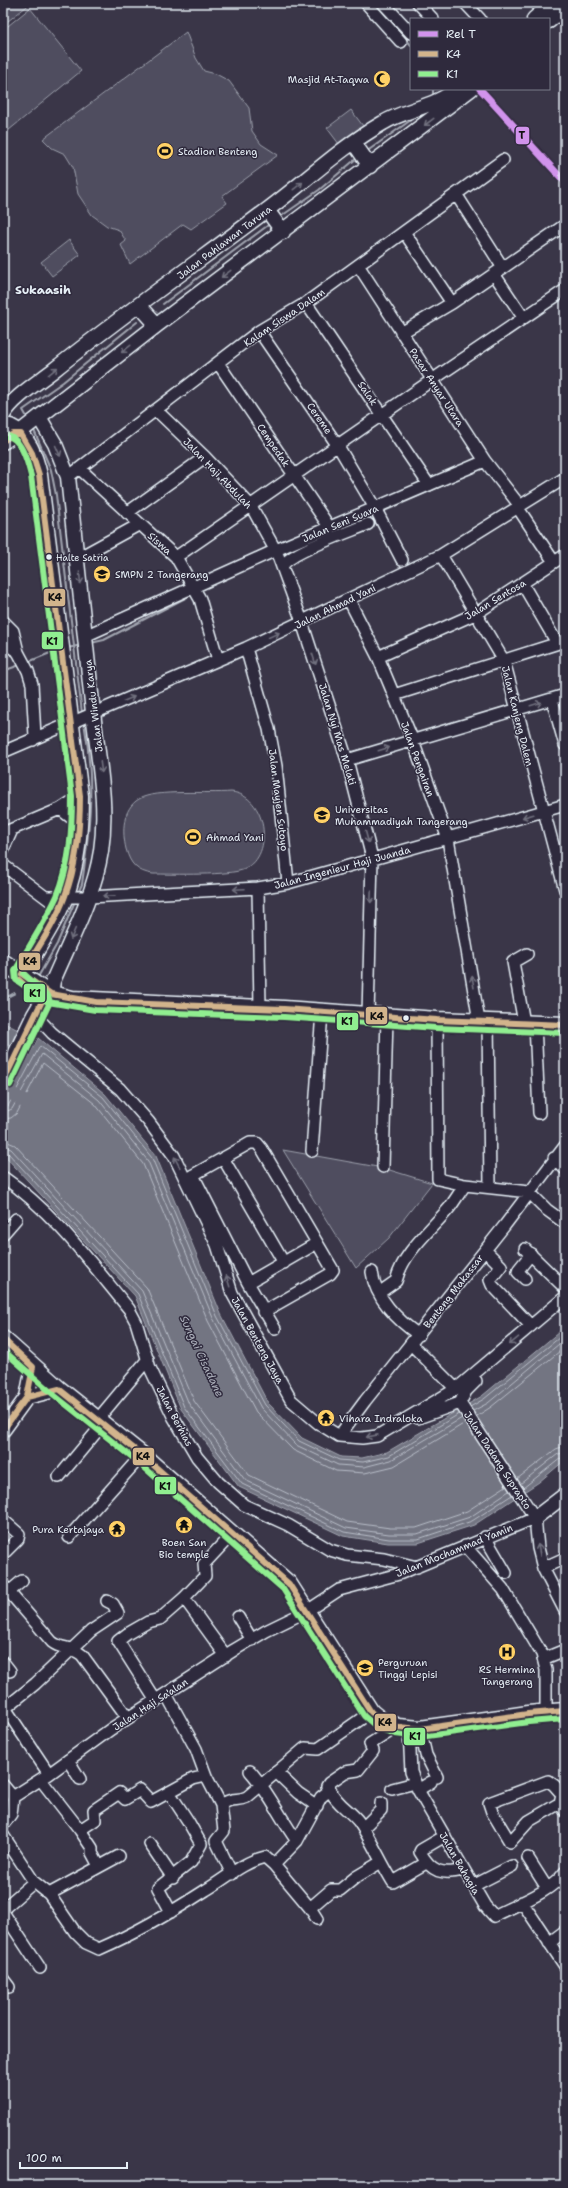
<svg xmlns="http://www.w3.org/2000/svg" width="568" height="2188" font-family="'Shantell Sans',sans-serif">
	<rect width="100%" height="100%" fill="#3a3648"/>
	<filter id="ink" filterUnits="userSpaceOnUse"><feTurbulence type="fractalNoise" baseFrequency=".025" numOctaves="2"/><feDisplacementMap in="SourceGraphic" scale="8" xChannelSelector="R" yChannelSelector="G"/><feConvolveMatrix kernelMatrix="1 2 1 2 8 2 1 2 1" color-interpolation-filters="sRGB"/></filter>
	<g filter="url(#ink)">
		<path fill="#504e5f" stroke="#9ca0ac" d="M3 3H31L3 25Z
			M30 8 81 71 3 135V30Z
			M186 32 196 58 204 71 216 74 229 81 249 108 252 131 261 144 278 155 222 196 227 203 191 229 183 224 130 264 121 245 126 241 119 230 107 226 92 215 78 194 73 167 65 154 52 148 43 139Z
			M351 110 363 126 339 144 327 128Z
			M69 240 80 255 52 276 41 262Z
			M231 792C267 795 275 855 245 869 231 876 171 874 153 874 137 872 130 864 126 849 122 832 122 809 139 799 156 789 209 794 231 792Z
			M283 1150 383 1168 432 1183 389 1238 356 1268Z"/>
		<path fill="#737482" stroke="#a2a6b1" d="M3 1022 18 1030 3 1061Z
			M38 1038 105 1094 156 1156 221 1314 268 1403 302 1438 341 1457 362 1458 387 1452 482 1396 565 1327V1460L539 1482 474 1525 418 1543H388L343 1536 239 1487 181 1409 135 1296 3 1154V1107Z"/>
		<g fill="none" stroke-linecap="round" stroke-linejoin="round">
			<path stroke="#b9bfc9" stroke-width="1" d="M3 1108 8 1106 40 1046 103 1097 152 1158 217 1316 265 1405 299 1441 339 1460 363 1462 389 1456 459 1414
				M3 1113 12 1109 42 1054 99 1100 148 1161 213 1318 261 1408 296 1445 338 1465 364 1467 391 1460 462 1418
				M3 1119 11 1118 17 1113 43 1063 95 1104 143 1164 208 1321 256 1412 293 1450 336 1471 365 1473 394 1466 465 1423
				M3 1140 15 1145 147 1288 194 1401 249 1475 347 1522 390 1528H416L467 1511 506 1486
				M3 1146 11 1149 142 1291 189 1404 245 1480 346 1528 389 1534H417L470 1517 509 1491
				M3 1151 8 1153 138 1294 184 1407 242 1484 344 1532 389 1539H418L472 1521 512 1495
				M470 1407 484 1399 565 1333
				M473 1411 488 1403 565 1339
				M477 1416 491 1407 565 1347
				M517 1479 556 1449 565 1446
				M520 1484 558 1454 565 1453
				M523 1488 561 1458H565"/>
			<path stroke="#a2a6b1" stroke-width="2" d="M376 3 380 7
				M383 11 411 45
				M433 89V97
				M366 152 418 115
				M280 217 319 190 357 158
				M163 304 271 223
				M28 419 23 410 63 382 137 322
				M33 428 51 470 56 495 82 713
				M382 512 446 484
				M340 529 374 515
				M281 554 313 540
				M262 562 275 557
				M91 643 104 640 193 594
				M68 648 81 645
				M28 662 55 651
				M3 671 20 665
				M78 893 82 884C90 826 95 781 84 722
				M38 977 57 944 75 901
				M3 999 15 993"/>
			<path stroke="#737482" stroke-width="13" d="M3 1088 25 1102"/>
			<defs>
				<path id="minor" d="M366 3 401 42
					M383 3 411 33
					M418 3 433 19
					M465 3 480 19
					M456 194 503 268
					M404 232 452 303
					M358 265 485 461 520 506
					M494 274 523 317
					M306 303 429 485
					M259 331 338 446 375 508 402 560
					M401 333 452 303 562 227
					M218 363 330 528
					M156 410 205 457 251 506 277 553 300 616 347 760 372 858 368 1015
					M80 469 176 557 200 599 218 660
					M68 477 259 331 306 303 503 160
					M518 508 554 562
					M127 513 205 457
					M441 555 504 661 565 890
					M176 557 432 380 565 290
					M78 558 140 524
					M282 567C287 553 352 531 368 524
					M522 583 557 643
					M349 600 378 657 413 741 448 839 479 1021
					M3 621 13 631 18 652
					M3 635 12 648 18 652 28 671 32 684 35 736 33 740
					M85 636 276 550 485 461
					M246 648 269 729 276 766 288 883
					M378 657 477 613 565 555
					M394 695 565 641
					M552 699 565 745
					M3 752 246 648 441 555 565 478
					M347 760 565 695
					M60 809 79 824
					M3 833 60 809 80 796
					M3 850 12 830
					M3 865 52 902
					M258 888 260 1008
					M47 897H89L258 888 288 883 565 805
					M35 1015 52 1033 120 1089 148 1121 174 1156 217 1245 232 1293 291 1400 318 1423 339 1436 362 1438 377 1436 456 1389 565 1297
					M437 1020 438 1179 465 1185 529 1192 547 1210 565 1223
					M488 1021 490 1186
					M524 1023 513 962 527 954
					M535 1023 539 1113
					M312 1151 322 1012
					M223 1158 284 1263
					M554 1158 565 1169
					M383 1167 387 1017
					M193 1175 248 1283 275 1329
					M3 1177C53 1211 91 1263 129 1309L136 1322 150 1368 174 1418 197 1457 218 1482 244 1505 288 1525 330 1550 347 1555 384 1559 417 1567
					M186 1179 250 1143H257L262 1149 333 1270 330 1274 263 1312
					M3 1234 16 1219
					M525 1249 565 1288
					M485 1250 501 1266 490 1280 492 1285 531 1326
					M372 1272C375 1298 398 1321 419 1335
					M525 1279 518 1272 519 1269 531 1254
					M248 1283 317 1243
					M379 1293 396 1281C403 1252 431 1230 450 1207 455 1200 460 1192 465 1185
					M411 1344 456 1389
					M460 1403 535 1518 538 1548 543 1568 565 1611
					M460 1403 466 1391 476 1381
					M418 1418 460 1403
					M98 1419 148 1359
					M339 1436 365 1401 505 1225 565 1146
					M59 1477 103 1424
					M3 1520 19 1534 18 1539 3 1554
					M69 1537 142 1455
					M485 1537 506 1573
					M465 1546 503 1589 542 1654 546 1670V1712
					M543 1568 565 1558
					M3 1585 52 1642C62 1650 69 1645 82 1655L128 1718
					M9 1592 22 1581
					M184 1598 226 1656
					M238 1617 252 1640
					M543 1659 565 1650
					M3 1662 10 1671
					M156 1701 118 1641 127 1634 148 1622 160 1619 184 1598 205 1576 204 1564 232 1534
					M5 1708 49 1774
					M3 1710 35 1684 91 1631 118 1613 113 1604 107 1601
					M409 1729 411 1772 418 1790 485 1906 494 1916C517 1904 550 1893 565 1872
					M420 1729 426 1755 437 1777
					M68 1760 80 1779
					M250 1771C269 1792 280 1818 297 1841
					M276 1772 298 1793 317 1806
					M206 1776 221 1805 224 1831 216 1841 232 1874
					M41 1780 80 1830 95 1820 94 1810 119 1793 125 1799 140 1790 151 1802 193 1779 206 1776 196 1749 166 1694
					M3 1785 13 1797
					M392 1789 415 1783
					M330 1790 327 1786 329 1783 345 1772 358 1770 373 1751 370 1744 397 1727
					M418 1790 431 1782
					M169 1792 188 1821 201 1844 191 1862 158 1888 171 1912
					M13 1797 49 1774 111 1729 234 1650 266 1631 307 1611 339 1590 399 1574 535 1518
					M560 1803 529 1821 510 1842 492 1812 489 1803 548 1781 554 1785 562 1794 560 1803 565 1811
					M221 1805C233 1796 237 1802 247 1797L305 1748 318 1749 371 1712
					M3 1825 11 1814 13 1797
					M363 1828 381 1810V1803
					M80 1830 92 1848V1853L99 1866
					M3 1835 34 1882 49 1894 75 1932 86 1943 99 1949C136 1933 172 1912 206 1890 225 1879 243 1862 265 1857L274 1865 310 1908 331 1890H340L356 1877 381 1862
					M445 1836 421 1850 420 1852C432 1873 442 1875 464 1870
					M150 1844 173 1878
					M528 1858 547 1888
					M274 1865 297 1841 321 1797 330 1790C338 1806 349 1809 359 1822 372 1841 381 1863 393 1882L426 1863
					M473 1886 512 1866
					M49 1894 119 1856
					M522 1902 565 1966
					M310 1908 317 1919
					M3 1909 34 1882
					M3 1912 40 1968
					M549 1943 565 1931
					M3 1979 9 1987"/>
				<path id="major" d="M534 19 552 3
					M549 21 565 7
					M354 143 370 166
					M267 210 283 232
					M139 305 157 325
					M3 415C12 398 40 381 55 369 124 314 196 263 267 210 306 181 341 147 383 123 406 109 436 107 456 89
					M39 417 55 444 68 477C77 556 85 634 93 712 98 759 108 803 101 851 94 896 71 939 53 981L51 994
					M21 434 25 428 157 325 471 89
					M27 1397 59 1389
					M3 1430 27 1397 33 1367
					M535 1518 565 1495"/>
				<path id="highway" d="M3 428 10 427C28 435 35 458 39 475L80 796C80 833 76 877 59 910 48 932 34 953 22 974
					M3 441 13 434H21
					M3 962 48 993 72 999 284 1009 437 1020 565 1025
					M3 1082 35 1015 48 993
					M3 1339 59 1389 142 1455 289 1584 371 1712 382 1721 398 1727 420 1729 528 1714 565 1711"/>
			</defs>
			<use href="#minor" stroke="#e8f1f8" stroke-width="14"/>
			<use href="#major" stroke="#e8f1f8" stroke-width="17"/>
			<use href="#highway" stroke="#e8f1f8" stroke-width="19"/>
			<use href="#minor" stroke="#2f2a3d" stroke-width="11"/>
			<use href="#major" stroke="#2f2a3d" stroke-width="14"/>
			<use href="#highway" stroke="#2f2a3d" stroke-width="16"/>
			<defs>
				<path id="bus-1" d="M3 441 13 434H21L32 453 39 475 80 796C80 830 77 864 65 896 55 924 37 949 22 974L51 994 96 1002 284 1009 437 1020 565 1025
					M3 1082 42 1001 19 980
					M3 1339 33 1367 27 1397 17 1410
					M3 1430 27 1397 59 1389 142 1455 289 1584 371 1712 382 1721 398 1727 420 1729 528 1714 565 1711"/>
				<path id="bus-2" d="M4 436C21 434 28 464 31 476L72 796C72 830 70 865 57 896 45 922 29 946 15 971L16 980 48 1002 95 1010 284 1017 436 1028 565 1033
					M10 1085 50 1002 48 996 24 974
					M3 1350 54 1395 137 1461 283 1589 364 1716 378 1728 395 1734 420 1737 529 1722 565 1719"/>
			</defs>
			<use href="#bus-1" stroke="#2f2a3d" stroke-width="9"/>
			<use href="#bus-2" stroke="#2f2a3d" stroke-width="9"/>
			<use href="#bus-1" stroke="#d2b48c" stroke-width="6"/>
			<use href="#bus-2" stroke="#90ee90" stroke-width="6"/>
			<defs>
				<path id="rail-1" d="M480 89 565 182"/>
			</defs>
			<use href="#rail-1" stroke="#2f2a3d" stroke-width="10"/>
			<use href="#rail-1" stroke="#d193ec" stroke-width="7"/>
		</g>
		<defs><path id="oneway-shaft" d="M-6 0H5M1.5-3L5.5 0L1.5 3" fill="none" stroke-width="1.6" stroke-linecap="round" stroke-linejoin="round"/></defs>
		<g stroke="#70707e">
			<use href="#oneway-shaft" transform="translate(429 122) rotate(143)"/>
			<use href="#oneway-shaft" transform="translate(298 186) rotate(-38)"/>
			<use href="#oneway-shaft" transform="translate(226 274) rotate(143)"/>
			<use href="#oneway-shaft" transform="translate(126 349) rotate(142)"/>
			<use href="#oneway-shaft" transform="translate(53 371) rotate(-39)"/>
			<use href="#oneway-shaft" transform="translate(58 451) rotate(66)"/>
			<use href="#oneway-shaft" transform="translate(80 578) rotate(84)"/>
			<use href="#oneway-shaft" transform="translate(274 635) rotate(-25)"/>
			<use href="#oneway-shaft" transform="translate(314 659) rotate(72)"/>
			<use href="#oneway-shaft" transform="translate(129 699) rotate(-23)"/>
			<use href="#oneway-shaft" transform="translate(536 704) rotate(-17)"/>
			<use href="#oneway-shaft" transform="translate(384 749) rotate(-17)"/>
			<use href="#oneway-shaft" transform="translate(101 767) rotate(82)"/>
			<use href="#oneway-shaft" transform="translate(528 816) rotate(164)"/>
			<use href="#oneway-shaft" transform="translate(367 837) rotate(75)"/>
			<use href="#oneway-shaft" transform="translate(239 889) rotate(177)"/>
			<use href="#oneway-shaft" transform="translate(109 896) rotate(177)"/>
			<use href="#oneway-shaft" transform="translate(371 897) rotate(92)"/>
			<use href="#oneway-shaft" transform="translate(73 934) rotate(113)"/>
			<use href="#oneway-shaft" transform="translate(473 982) rotate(-99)"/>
			<use href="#oneway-shaft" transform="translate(177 1162) rotate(-118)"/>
			<use href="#oneway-shaft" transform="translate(228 1281) rotate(-107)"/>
			<use href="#oneway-shaft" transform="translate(514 1341) rotate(140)"/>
			<use href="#oneway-shaft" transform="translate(372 1436) rotate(169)"/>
			<use href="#oneway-shaft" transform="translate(539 1550) rotate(-101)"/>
		</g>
	</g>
	<defs>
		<symbol id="mosque-disc" viewBox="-11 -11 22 22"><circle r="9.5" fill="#ffd166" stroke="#2f2a3d"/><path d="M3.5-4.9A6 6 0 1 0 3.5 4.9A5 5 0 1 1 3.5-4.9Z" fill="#111"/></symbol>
		<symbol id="stadium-disc" viewBox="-11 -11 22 22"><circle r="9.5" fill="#ffd166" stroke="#2f2a3d"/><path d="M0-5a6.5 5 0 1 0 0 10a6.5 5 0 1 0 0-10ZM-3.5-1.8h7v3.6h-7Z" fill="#111"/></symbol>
		<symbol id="university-disc" viewBox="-11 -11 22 22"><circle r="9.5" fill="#ffd166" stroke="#2f2a3d"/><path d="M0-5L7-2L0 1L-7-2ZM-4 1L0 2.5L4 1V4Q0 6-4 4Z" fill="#111"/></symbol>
		<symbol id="temple-disc" viewBox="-11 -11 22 22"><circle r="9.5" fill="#ffd166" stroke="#2f2a3d"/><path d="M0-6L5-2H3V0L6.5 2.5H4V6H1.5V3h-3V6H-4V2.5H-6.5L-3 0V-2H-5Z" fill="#111"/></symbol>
		<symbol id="hospital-disc" viewBox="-11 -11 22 22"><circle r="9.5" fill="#ffd166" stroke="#2f2a3d"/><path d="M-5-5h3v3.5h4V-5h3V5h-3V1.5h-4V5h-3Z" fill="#111"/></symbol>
	</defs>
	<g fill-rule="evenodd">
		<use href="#mosque-disc" x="372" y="69" width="20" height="20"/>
		<use href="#stadium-disc" x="155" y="141" width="20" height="20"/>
		<use href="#university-disc" x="92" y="564" width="20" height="20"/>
		<use href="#university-disc" x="312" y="805" width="20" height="20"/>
		<use href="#stadium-disc" x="183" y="827" width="20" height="20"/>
		<use href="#temple-disc" x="316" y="1408" width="20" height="20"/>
		<use href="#temple-disc" x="174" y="1515" width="20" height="20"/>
		<use href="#temple-disc" x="107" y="1519" width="20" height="20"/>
		<use href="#hospital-disc" x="497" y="1642" width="20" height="20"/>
		<use href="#university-disc" x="355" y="1658" width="20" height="20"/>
	</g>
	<g fill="#e8f1f8" stroke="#2f2a3d" stroke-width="1.5">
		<circle cx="49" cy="557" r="3.5"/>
		<circle cx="406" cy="1018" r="3.5"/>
	</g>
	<g text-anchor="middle" stroke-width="3" stroke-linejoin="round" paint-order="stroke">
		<g font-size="9" fill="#e8f1f8" stroke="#2f2a3d" text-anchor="start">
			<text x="56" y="561">Halte Satria</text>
		</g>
		<g font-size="10" fill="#e8f1f8" stroke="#2f2a3d" text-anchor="start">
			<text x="369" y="83" text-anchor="end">Masjid At-Taqwa</text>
			<text x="178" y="155">Stadion Benteng</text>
			<text x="115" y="578">SMPN 2 Tangerang</text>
			<text x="335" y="813">Universitas<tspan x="335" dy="12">Muhammadiyah Tangerang</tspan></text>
			<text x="206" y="841">Ahmad Yani</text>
			<text x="339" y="1422">Vihara Indraloka</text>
			<text x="104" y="1533" text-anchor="end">Pura Kertajaya</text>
			<text x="184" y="1546" text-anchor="middle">Boen San<tspan x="184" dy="12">Bio temple</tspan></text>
			<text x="378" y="1666">Perguruan<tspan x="378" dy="12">Tinggi Lepisi</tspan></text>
			<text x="507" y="1673" text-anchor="middle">RS Hermina<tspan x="507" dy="12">Tangerang</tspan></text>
		</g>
		<g font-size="10" fill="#e8f1f8" stroke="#2f2a3d">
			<text transform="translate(224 242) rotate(-37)" y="4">Jalan Pahlawan Taruna</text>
			<text transform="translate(284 317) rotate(-34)" y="4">Kalam Siswa Dalam</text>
			<text transform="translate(437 387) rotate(57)" y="4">Pasar Anyar Utara</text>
			<text transform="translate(368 393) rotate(56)" y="4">Salak</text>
			<text transform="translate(320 418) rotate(55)" y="4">Cereme</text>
			<text transform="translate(274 445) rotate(56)" y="4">Cempedak</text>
			<text transform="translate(218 473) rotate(46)" y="4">Jalan Haji Abdulah</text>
			<text transform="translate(340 523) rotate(-23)" y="4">Jalan Seni Suara</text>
			<text transform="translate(160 543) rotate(42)" y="4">Siswa</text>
			<text transform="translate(495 599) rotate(-31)" y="4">Jalan Sentosa</text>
			<text transform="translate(335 606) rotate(-26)" y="4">Jalan Ahmad Yani</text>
			<text transform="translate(93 706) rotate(-97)" y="4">Jalan Windu Karya</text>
			<text transform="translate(518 716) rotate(76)" y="4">Jalan Kanjeng Dalem</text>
			<text transform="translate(338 734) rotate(73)" y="4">Jalan Nyi Mas Melati</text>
			<text transform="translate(418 759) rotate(70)" y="4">Jalan Pengairan</text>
			<text transform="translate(279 800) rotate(83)" y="4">Jalan Mayjen Sutoyo</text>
			<text transform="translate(342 867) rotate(-15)" y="4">Jalan Ingenieur Haji Juanda</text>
			<text transform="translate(453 1291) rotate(-52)" y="4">Benteng Makassar</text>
			<text transform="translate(258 1340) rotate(61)" y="4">Jalan Benteng Jaya</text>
			<text transform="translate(175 1416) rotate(62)" y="4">Jalan Berhias</text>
			<text transform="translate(498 1460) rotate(57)" y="4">Jalan Dadang Suprapto</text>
			<text transform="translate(454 1550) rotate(-22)" y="4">Jalan Mochammad Yamin</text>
			<text transform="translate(150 1704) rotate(-33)" y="4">Jalan Haji Sa'alan</text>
			<text transform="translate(460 1863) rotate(60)" y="4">Jalan Bahagia</text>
		</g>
		<g font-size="11" font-style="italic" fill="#aeb2bd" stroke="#2f2a3d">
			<text transform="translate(202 1356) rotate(65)" y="4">Sungai Cisadane</text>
		</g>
		<g font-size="12" font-weight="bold" fill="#e8f1f8" stroke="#2f2a3d">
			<text x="43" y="294">Sukaasih</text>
		</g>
	</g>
	<g stroke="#2f2a3d" stroke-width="1.5">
		<rect x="515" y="126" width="15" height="19" rx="4" fill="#d193ec"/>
		<rect x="43" y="588" width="23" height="19" rx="4" fill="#d2b48c"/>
		<rect x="41" y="631" width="23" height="19" rx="4" fill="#90ee90"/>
		<rect x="18" y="952" width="23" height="19" rx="4" fill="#d2b48c"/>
		<rect x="23" y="983" width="23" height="20" rx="4" fill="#90ee90"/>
		<rect x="365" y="1006" width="23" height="19" rx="4" fill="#d2b48c"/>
		<rect x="336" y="1012" width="23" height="19" rx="4" fill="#90ee90"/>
		<rect x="132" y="1447" width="23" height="19" rx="4" fill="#d2b48c"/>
		<rect x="154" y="1476" width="23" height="19" rx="4" fill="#90ee90"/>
		<rect x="374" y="1713" width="23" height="19" rx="4" fill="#d2b48c"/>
		<rect x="403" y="1727" width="23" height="19" rx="4" fill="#90ee90"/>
	</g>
	<g font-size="11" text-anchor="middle" font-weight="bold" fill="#111">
		<text x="522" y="139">T</text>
		<text x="55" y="601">K4</text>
		<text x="52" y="645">K1</text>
		<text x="30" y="965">K4</text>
		<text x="35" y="997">K1</text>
		<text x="377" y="1020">K4</text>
		<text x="347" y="1025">K1</text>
		<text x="143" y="1460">K4</text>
		<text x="165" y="1490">K1</text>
		<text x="385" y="1726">K4</text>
		<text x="415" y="1740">K1</text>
	</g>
	<rect width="568" height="2188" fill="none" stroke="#2f2a3d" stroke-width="16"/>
	<rect x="8" y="8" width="552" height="2172" fill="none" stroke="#e8f1f8" stroke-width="1.5" filter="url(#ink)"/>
	<rect x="410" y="18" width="140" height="72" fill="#2f2a3d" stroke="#797a88"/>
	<rect x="418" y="31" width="20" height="6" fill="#d193ec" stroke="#797a88"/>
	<text x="446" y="38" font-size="12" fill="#e8f1f8">Rel T</text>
	<rect x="418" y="51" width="20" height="6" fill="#d2b48c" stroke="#797a88"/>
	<text x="446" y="58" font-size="12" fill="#e8f1f8">K4</text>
	<rect x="418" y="71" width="20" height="6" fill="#90ee90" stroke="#797a88"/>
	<text x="446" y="78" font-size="12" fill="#e8f1f8">K1</text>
	<path d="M20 2162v6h107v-6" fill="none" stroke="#e8f1f8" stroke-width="2"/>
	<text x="26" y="2162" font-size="12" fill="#e8f1f8" stroke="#2f2a3d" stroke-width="3" paint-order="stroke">100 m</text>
</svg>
